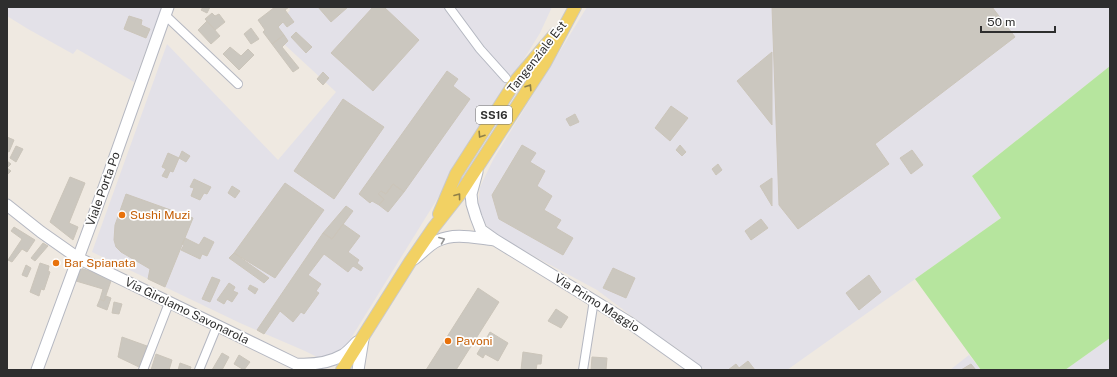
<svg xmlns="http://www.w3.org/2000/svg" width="1117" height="377" font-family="'Public Sans',sans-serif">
	<rect width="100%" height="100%" fill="#efe9e1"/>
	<path fill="#e3e1e8" d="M7 7H162L134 82 77 49 73 54 28 29 7 16Z
		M289 7H552L540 33 343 351 325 361 305 351 240 323 92 252 167 44 278 160 336 92 272 33 290 10Z
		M587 7H1110V66L972 176 1001 218 787 370H705L681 351 657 335 597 290 502 239 486 225 478 207 480 187 493 160Z
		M1110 338V370H1065Z
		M969 355 981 370H950Z"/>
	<path fill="#b6e59e" d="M1110 66V338L1065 370H981L915 279 1001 218 972 176Z"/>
	<path fill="#cbc7bf" stroke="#cbc5ba" d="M203 7H210L207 13 201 10Z
		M275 7H289L285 10 294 22 287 27 283 22 278 27 284 35 272 44 263 32 265 30 258 20Z
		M318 7H348L331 22Z
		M373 7H384L419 40 373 91 331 53Z
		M772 7H992L1015 37 875 144 889 164 798 229 779 205Z
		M212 13 215 16 219 14 225 22 215 30 205 19Z
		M129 16 142 20 141 25 150 29 146 38 124 29Z
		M207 21 220 36 211 44 198 30Z
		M251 28 259 39 251 44 244 34Z
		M296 32 312 47 306 53 291 37Z
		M284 35 288 41 282 47 299 68 293 72 272 44Z
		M230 47 241 56 248 49 254 55 239 70 223 54Z
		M772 52V125L737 81Z
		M447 71 458 79 453 86 470 99 404 192 393 184 386 194 381 191 378 194 384 199 379 205 372 201 370 203 359 194Z
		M323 72 329 78 323 85 317 79Z
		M343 99 384 127 334 199 294 171Z
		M671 106 688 118 670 141 655 128Z
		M575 114 579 122 570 126 566 119Z
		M7 137 14 140 9 152 7 151Z
		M522 145 536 153 530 162 545 171 537 186 552 196 544 210 561 220 556 228 573 238 563 255 499 219 492 195Z
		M680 145 686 152 682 156 676 150Z
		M16 146 23 149 16 162 10 158Z
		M912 150 923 165 911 174 900 158Z
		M182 151 190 156 186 162 179 158Z
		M168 153 179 158 173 172 170 171 167 178 162 176 166 169 162 167Z
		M7 161 11 164 7 168 11 171 7 175Z
		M718 164 722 170 716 175 712 169Z
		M70 177 85 183 69 223 78 227 73 240 50 222Z
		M772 178V206L760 186Z
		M194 179 211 187 207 194 204 193 200 200 191 196 194 188 190 187Z
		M285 183 324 210 275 278 234 253Z
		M393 184 404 192 388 212 379 205 384 199 378 194 381 191 386 194Z
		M232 186 240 191 235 198 228 193Z
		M126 194 193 218 165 287 148 279 150 269 121 252 116 247 114 240 115 225Z
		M346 206 353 211 332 239 323 233Z
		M761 219 768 228 751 240 745 231Z
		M343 224 360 236 348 252 359 260 357 263 363 268 361 271 353 266 348 272 324 254 308 275 321 284 316 291 319 293 304 314 301 312 293 322 280 311 264 334 257 330 323 233 332 239Z
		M14 227 35 240 27 252 22 249 12 262 8 260 22 239 11 231Z
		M204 237 214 242 207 256 202 254 200 259 181 250 184 245 182 244 185 238 199 245Z
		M43 243 48 246 35 261 31 258Z
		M234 253 269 278 264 283 229 258Z
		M40 263 49 266 48 271 50 272 44 290 41 289 39 296 30 292Z
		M26 265 31 268 27 277 22 275Z
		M80 268 112 278 104 301 100 299 103 289 76 281Z
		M613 268 635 278 626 298 603 288Z
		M869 275 881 292 859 310 846 293Z
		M212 277 220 280 210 302 202 299Z
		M229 283 235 287 233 291 238 293 232 302 227 299 224 304 217 300Z
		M250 285 258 289 255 294 248 289Z
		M478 288 499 302 456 370H426Z
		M106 296 111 298 107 310 97 306 100 299 104 301Z
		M114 302 122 304 119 314 112 313Z
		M556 309 568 317 561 328 548 321Z
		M490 332 508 343 498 361 485 354 483 358 477 354Z
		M122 337 147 346 139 367 118 357Z
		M523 352 542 355 541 364H537L536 370H521Z
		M222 353 229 357 222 370H212Z
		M156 354 172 360 169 370H151Z
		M239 355 250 362 244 370 234 364Z
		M592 357 607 358 606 370H591Z
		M748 361 755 370H728L736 364 739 368Z
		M180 363 191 367 190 370H178Z
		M971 364 976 370H961Z"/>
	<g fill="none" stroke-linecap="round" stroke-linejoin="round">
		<defs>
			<path id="street" d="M449 7 480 49 506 78
				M165 15 238 84
				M143 370 169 303
				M199 370 217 326
				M583 370 594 300"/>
			<path id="secondary" d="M477 172 471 194 472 204 476 217 481 230 495 240 630 323 696 370
				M7 205 41 232 78 258 296 364 304 370
				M414 259C422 253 429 245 437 241 455 232 475 238 494 240
				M296 364C312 365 329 363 343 355 348 352 353 346 357 342
				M37 370 105 185 168 7
				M358 370 363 339"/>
			<path id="primary" d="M439 214 456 174 517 79 555 34
				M342 370 410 262 434 227 460 194 545 63 575 7"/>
		</defs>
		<use href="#street" stroke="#b4b7c1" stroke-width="10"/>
		<use href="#secondary" stroke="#b4b7c1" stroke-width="13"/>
		<use href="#primary" stroke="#c9c9c9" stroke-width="14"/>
		<use href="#street" stroke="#fff" stroke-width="8"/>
		<use href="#secondary" stroke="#fff" stroke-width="11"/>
		<use href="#primary" stroke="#f2d163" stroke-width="12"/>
	</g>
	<defs><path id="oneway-chevron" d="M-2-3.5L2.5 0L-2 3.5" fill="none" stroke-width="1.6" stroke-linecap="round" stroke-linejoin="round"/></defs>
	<g stroke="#908048">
		<use href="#oneway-chevron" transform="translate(529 87) rotate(-57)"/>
		<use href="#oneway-chevron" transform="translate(481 135) rotate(123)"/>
		<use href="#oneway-chevron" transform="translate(458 196) rotate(-53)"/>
	</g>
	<use stroke="#969696" href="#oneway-chevron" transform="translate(442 240) rotate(-22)"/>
	<g fill="#e8710a" stroke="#fff" stroke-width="1.5">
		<circle cx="122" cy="215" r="4"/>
		<circle cx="56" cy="263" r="4"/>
		<circle cx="448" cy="341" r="4"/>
	</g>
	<g text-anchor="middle" stroke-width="3.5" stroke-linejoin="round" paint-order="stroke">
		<rect fill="#fff" stroke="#6d6d6d" stroke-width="1" x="476" y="106" width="36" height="18" rx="3"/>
		<g font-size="11" font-weight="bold" fill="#2e2e2e">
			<text x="494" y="119">SS16</text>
		</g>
		<g font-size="12" fill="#2e2e2e" stroke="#fff">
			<text transform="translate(537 57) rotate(-52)" y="4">Tangenziale Est</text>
			<text transform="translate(103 189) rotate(-70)" y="4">Viale Porta Po</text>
			<text transform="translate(597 303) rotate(32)" y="4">Via Primo Maggio</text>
			<text transform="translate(187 311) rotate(26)" y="4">Via Girolamo Savonarola</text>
		</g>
		<g font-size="12" fill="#c56008" stroke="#fff" text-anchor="start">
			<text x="130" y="219">Sushi Muzi</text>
			<text x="64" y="267">Bar Spianata</text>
			<text x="456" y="345">Pavoni</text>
		</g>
	</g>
	<rect width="1117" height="377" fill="none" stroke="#2e2e2e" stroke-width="16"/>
	<path d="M981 26v6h74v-6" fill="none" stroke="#2e2e2e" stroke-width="2"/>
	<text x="987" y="26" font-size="12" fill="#2e2e2e" stroke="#ffffff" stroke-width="3" paint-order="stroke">50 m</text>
</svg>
